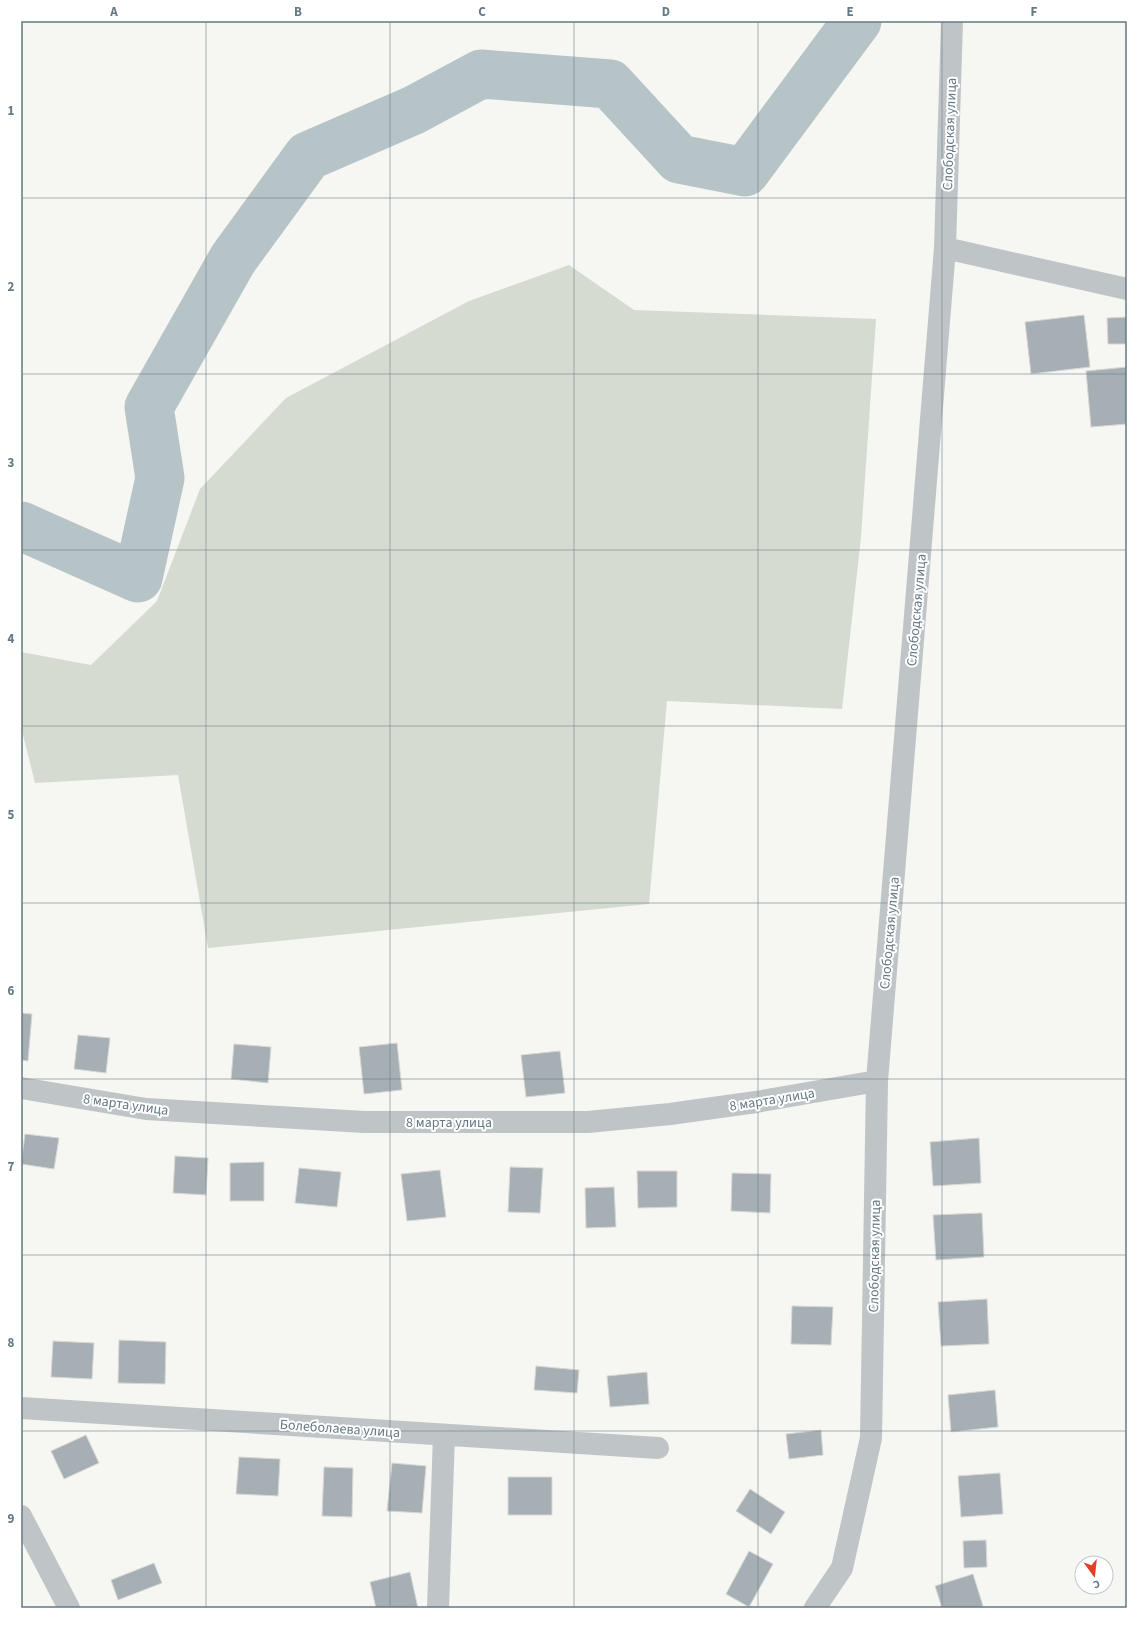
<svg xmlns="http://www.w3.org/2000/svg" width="1148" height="1629" font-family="'Source Sans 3',sans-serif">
	<rect width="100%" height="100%" fill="#f6f6f3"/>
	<path fill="#d6dbd2" d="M569 265 634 310 876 319 861 537 842 709 667 701 649 904 208 948 178 775 35 783 21 727V652L91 665 157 601 200 489 286 398 469 301Z"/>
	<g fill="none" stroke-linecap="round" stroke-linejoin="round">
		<path stroke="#b6c4c7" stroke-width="49" d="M21 526 138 578 160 478 149 407 233 259 308 156 414 110 481 74 610 84 679 159 745 172 857 21"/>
	</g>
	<path fill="#a6b0b4" stroke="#d8d7d5" d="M1084 315 1090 367 1031 374 1025 322Z
		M1127 317V344H1108L1107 318Z
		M1127 367V424L1091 427 1086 371Z
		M21 1013 32 1014 28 1061 21 1060Z
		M78 1035 110 1038 106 1073 74 1069Z
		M397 1043 402 1090 364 1094 359 1047Z
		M234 1044 271 1047 268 1083 231 1079Z
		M560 1051 565 1093 526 1097 521 1055Z
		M25 1134 59 1138 54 1169 21 1164Z
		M979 1138 981 1183 933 1186 930 1142Z
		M175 1156 208 1158 206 1195 173 1193Z
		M264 1162V1201H230V1163Z
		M510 1167 543 1168 540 1213 508 1212Z
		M299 1168 341 1172 337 1207 295 1203Z
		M440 1170 446 1217 407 1221 401 1174Z
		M637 1171H677V1207L638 1208Z
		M732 1173 771 1174 770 1213 731 1211Z
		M614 1187 616 1227 586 1228 585 1188Z
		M982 1213 984 1257 936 1260 933 1215Z
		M987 1299 989 1344 941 1346 938 1302Z
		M792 1306 833 1307 831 1345 791 1344Z
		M119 1340 166 1342 165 1384 118 1383Z
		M53 1341 94 1343 92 1379 51 1377Z
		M536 1366 579 1370 577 1393 534 1390Z
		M647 1372 649 1404 610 1407 607 1376Z
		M995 1390 998 1427 951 1432 948 1395Z
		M821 1430 823 1455 789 1459 786 1434Z
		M86 1435 99 1463 64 1479 51 1451Z
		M239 1457 280 1459 278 1496 236 1494Z
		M392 1463 426 1466 422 1513 387 1511Z
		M324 1467 353 1468 352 1517 322 1516Z
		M1000 1473 1003 1514 961 1517 958 1476Z
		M508 1477H552V1515H508Z
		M750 1489 785 1512 771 1534 736 1511Z
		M986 1540 987 1567 964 1568 963 1541Z
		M749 1551 773 1564 749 1607 726 1594Z
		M154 1563 162 1583 118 1600 111 1580Z
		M410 1572 418 1608H376L370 1582Z
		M973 1574 983 1606 978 1608H942L935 1586Z"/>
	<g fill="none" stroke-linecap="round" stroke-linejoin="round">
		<path stroke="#bfc4c7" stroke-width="22" d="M945 248 1127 289
			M21 1088 146 1109 364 1122H588L670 1114 756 1102 877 1081
			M21 1408 658 1448
			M21 1516 69 1608
			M438 1608 444 1435
			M815 1608 842 1568 871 1438 877 1081 945 248 952 21"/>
	</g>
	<path fill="none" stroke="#657984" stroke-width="1" stroke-opacity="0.55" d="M206 21V1608M390 21V1608M574 21V1608M758 21V1608M942 21V1608M21 198H1127M21 374H1127M21 550H1127M21 726H1127M21 903H1127M21 1079H1127M21 1255H1127M21 1431H1127"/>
	<g text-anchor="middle" stroke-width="4" stroke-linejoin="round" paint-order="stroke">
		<g font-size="14" fill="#657984" stroke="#fff">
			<text transform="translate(949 134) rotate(-88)" y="5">Слободская улица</text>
			<text transform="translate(916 610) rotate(-85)" y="5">Слободская улица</text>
			<text transform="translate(889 933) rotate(-85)" y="5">Слободская улица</text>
			<text transform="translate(772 1099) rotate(-9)" y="5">8 марта улица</text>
			<text transform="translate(126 1104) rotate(8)" y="5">8 марта улица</text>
			<text x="449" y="1127">8 марта улица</text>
			<text transform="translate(874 1256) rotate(-89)" y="5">Слободская улица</text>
			<text transform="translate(340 1428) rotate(4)" y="5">Болеболаева улица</text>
		</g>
	</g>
	<rect width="1148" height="1629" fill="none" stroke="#ffffff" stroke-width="44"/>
	<g transform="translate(1094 1575) rotate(165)"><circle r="19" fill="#ffffff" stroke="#c1c9ce"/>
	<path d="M0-3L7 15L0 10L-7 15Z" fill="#e34026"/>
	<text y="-6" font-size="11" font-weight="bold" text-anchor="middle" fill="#657984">С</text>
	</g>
	<rect x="22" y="22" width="1104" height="1585" fill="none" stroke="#657984" stroke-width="1.5"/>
	<g font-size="13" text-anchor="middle" font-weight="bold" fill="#657984">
		<text x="114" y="16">A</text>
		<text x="298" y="16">B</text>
		<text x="482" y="16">C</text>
		<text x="666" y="16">D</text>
		<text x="850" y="16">E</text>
		<text x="1034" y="16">F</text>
		<text x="11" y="115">1</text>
		<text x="11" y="291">2</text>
		<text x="11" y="467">3</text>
		<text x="11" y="643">4</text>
		<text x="11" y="819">5</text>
		<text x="11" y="995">6</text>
		<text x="11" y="1171">7</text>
		<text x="11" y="1347">8</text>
		<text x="11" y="1523">9</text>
	</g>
</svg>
